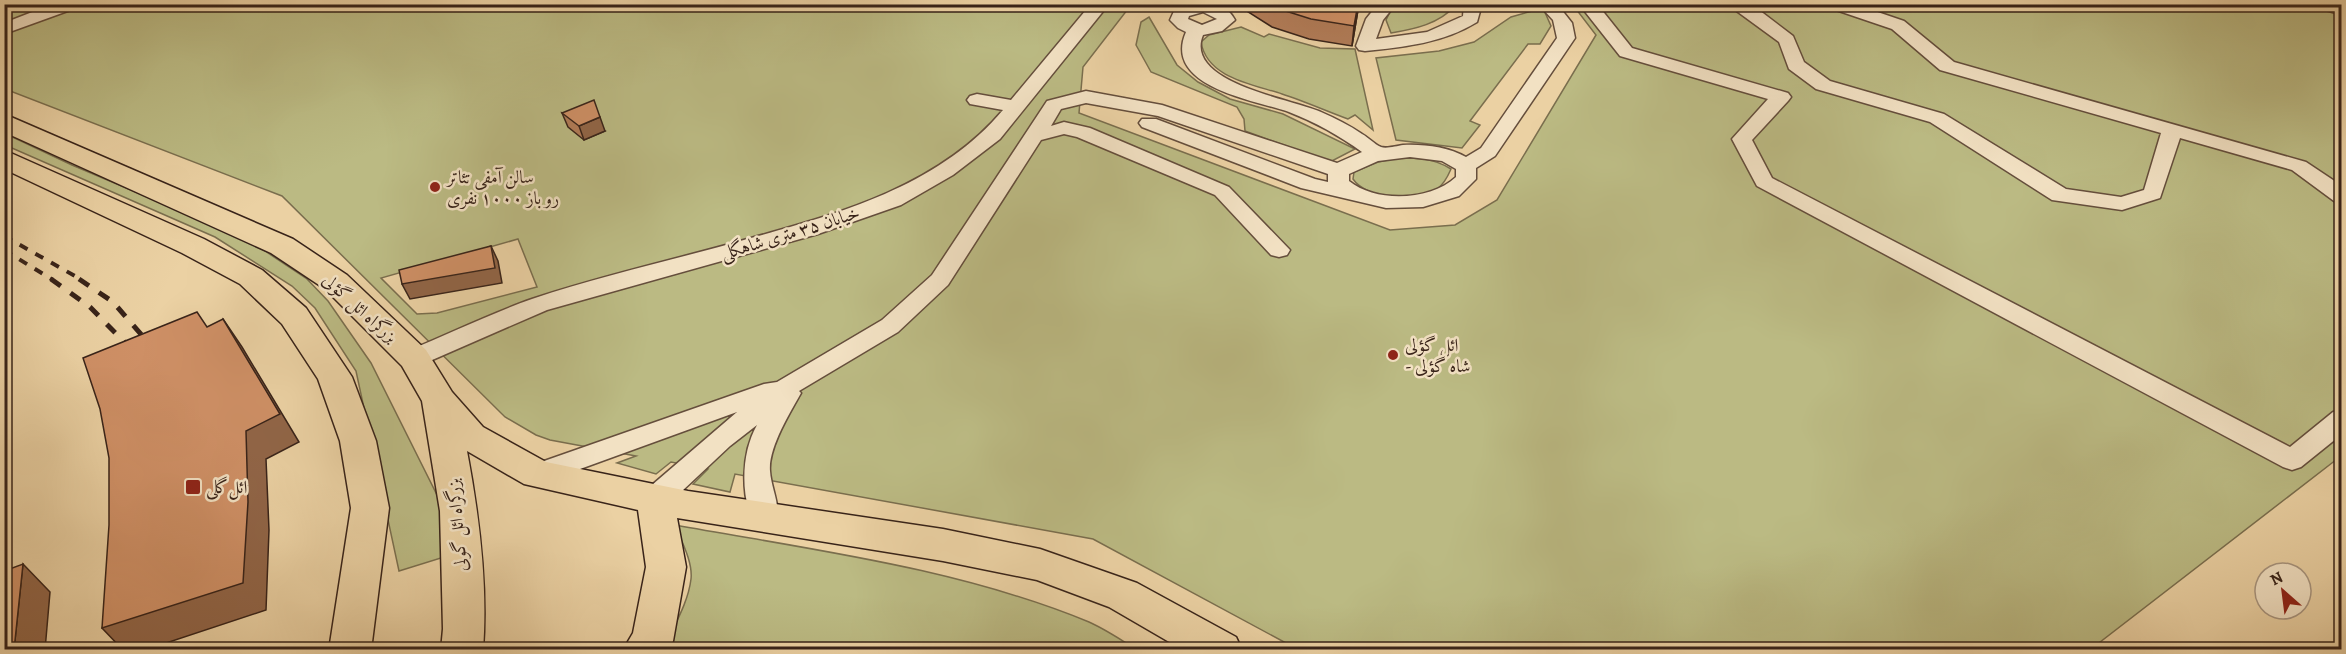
<svg xmlns="http://www.w3.org/2000/svg" width="2346" height="654" font-family="Alegreya,Amiri,serif">
	<rect width="100%" height="100%" fill="#ebd1a3"/>
	<filter id="stains"><feTurbulence type="fractalNoise" baseFrequency=".00333" numOctaves="4"/><feColorMatrix values="0 0 0 0 .2 0 0 0 0 .09 0 0 0 0 .02 0 0 0 .5 -.17"/></filter>
	<radialGradient id="worn" r=".72"><stop offset=".6" stop-color="#630" stop-opacity="0"/><stop offset="1" stop-color="#630" stop-opacity=".3"/></radialGradient>
	<path fill="#bbba83" stroke="#7a6e4e" stroke-width="1.5" fill-rule="evenodd" d="M1400 4H1456V5C1439 24 1415 29 1391 33L1386 20 1391 10Z
		M4 5H1131L1083 67 1079 113 1390 230 1455 225 1497 200 1596 35 1573 5H2341V456L2091 649H1297L1093 539 735 474 730 492 693 484 708 469 671 462 656 474 617 463 636 456 550 440 536 435 505 417 282 196 5 89ZM518 239 537 287 437 313 417 314 381 278Z
		M1543 8 1551 26 1540 44H1528L1470 121 1480 125 1462 148 1396 140 1376 58 1439 51 1474 42 1511 17Z
		M1149 17 1177 65 1198 82 1230 99 1283 114 1355 149 1330 162 1245 131 1244 119 1237 107 1151 72 1136 45 1141 22Z
		M1241 27 1264 37 1269 34 1320 48 1355 49 1373 130 1355 115 1348 119C1326 111 1304 101 1282 94 1252 84 1207 78 1201 42L1209 35Z
		M4 133 72 165 228 231 265 251 307 279 328 301 371 363 441 503V558L399 571 356 371 315 308 292 286 215 237 5 145Z
		M1398 158C1417 158 1434 158 1451 169 1448 176 1443 185 1437 189 1418 203 1367 200 1353 179L1354 172 1378 162Z
		M675 525C813 550 958 568 1089 622 1105 629 1121 640 1136 649L663 650C673 627 688 604 691 579 693 562 681 540 675 525Z"/>
	<g fill="none" stroke-linecap="round" stroke-linejoin="round">
		<defs>
			<path id="minor" d="M53 4H78L76 8 4 34V23Z
				M1091 4H1109L1000 139 953 175 901 205 818 234 547 310 423 364 414 366 405 364 402 358 405 352C447 335 489 314 532 299 603 275 678 259 751 238 842 213 940 185 1003 110L970 104 967 100 970 96 977 94 1011 100Z
				M1188 4C1206 4 1226 2 1235 20L1222 31 1203 35C1183 83 1292 99 1321 112 1335 118 1349 125 1362 134 1368 137 1374 144 1381 147 1386 149 1397 146 1403 145 1424 144 1448 147 1466 157L1481 148 1557 38 1553 20 1538 4H1557L1572 23 1575 38 1495 156 1476 168V179L1459 196 1423 207 1386 208 1301 188 1142 127 1139 123 1142 119H1156L1315 179 1328 182V174L1158 116 1086 103 1061 109 1051 126 1064 122 1090 128 1229 187 1290 250 1287 255 1279 257 1271 255 1215 195 1077 137 1064 134 1041 140 948 285 898 332 799 391 801 393C790 413 768 448 770 471 771 489 783 510 775 526L765 529 755 526C740 497 741 453 757 425L730 446 665 507 655 510 645 507 641 499 645 491 737 412 547 481 537 484 527 481 523 474 527 467 764 384 777 382 882 320 932 275 1047 101 1086 91 1162 105 1337 163 1362 152C1340 136 1315 122 1289 112 1255 100 1162 87 1186 32L1178 28 1170 20 1175 9ZM1203 12 1217 19 1202 25 1188 19 1189 16ZM1410 157 1442 161 1456 169V177C1430 201 1376 203 1349 181V174L1378 161Z
				M1378 4H1396L1383 20 1376 39 1427 32 1463 16 1464 4H1482L1477 22C1443 43 1405 47 1365 51L1359 50 1356 46 1366 19Z
				M1579 4H1597L1632 48 1788 93 1791 97 1788 101 1752 140 1772 178 2290 447 2333 412 2342 410V434L2301 467 2292 470 2283 467 1757 186 1732 139 1768 99 1620 56Z
				M1727 4H1749L1755 7 1793 36 1804 62 1830 81 1944 114 2066 189 2121 197 2144 190 2161 133 1940 70 1892 29 1830 8 1828 4H1854L1904 21 1954 62 2306 162 2342 186V202L2334 201 2292 170 2180 138 2160 198 2122 210 2052 200 1930 122 1816 89 1789 69 1779 42Z
				M2317 4H2342V15L2319 8Z"/>
			<path id="highway" d="M4 114 293 239 347 275 426 350 452 392 483 427 546 462 688 491 943 529 1040 549 1137 583 1236 637 1242 650H1183L1109 607 1037 580 943 561 677 518 686 567 673 641 669 650H623L633 633 646 567 638 510 524 484 467 451C479 515 488 584 483 650H441L443 629 440 511 422 401 402 366 325 289 271 253 4 132Z
				M4 150 204 239 262 270 306 308 352 377 376 441 389 508 371 650H329L351 508 340 441 318 379 282 324 240 284 182 253 4 169Z"/>
		</defs>
		<use href="#minor" stroke="#654e3c" stroke-width="3"/>
		<use href="#highway" stroke="#382319" stroke-width="3"/>
		<use href="#minor" fill="#f2e1c3" fill-rule="evenodd"/>
		<use href="#highway" fill="#ebd1a3" fill-rule="evenodd"/>
		<path stroke="#382319" stroke-width="4" stroke-dasharray="9 9" stroke-linecap="butt" d="M4 236 82 280
			M4 250 53 280"/>
		<path stroke="#382319" stroke-width="5" stroke-dasharray="12 12" stroke-linecap="butt" d="M51 279 90 307 135 353
			M79 279 113 302 152 347"/>
	</g>
	<path fill="#b27c58" stroke="#382319" stroke-width="1.5" d="M1240 4H1359L1352 46 1309 39 1272 27 1245 10Z
		M562 113 605 131 584 140 568 127Z"/>
	<path fill="#916547" stroke="#382319" stroke-width="1.5" d="M1358 4H1359L1352 46 1354 26Z
		M600 117 605 131 584 140 579 126Z
		M491 246 498 261 502 283 410 299 402 284Z
		M223 319 242 347 299 442 266 459 269 530 266 610 145 650H123L102 628Z
		M23 564 50 592 45 650H14Z"/>
	<path fill="#cf9066" stroke="#382319" stroke-width="1.5" d="M1268 4H1358L1354 26 1311 19 1273 7Z
		M594 100 600 117 579 126 562 113Z
		M491 246 495 268 402 284 399 270Z
		M197 312 207 327 223 319 280 414 246 431 248 502 243 583 102 628 109 525V458L100 409 83 358Z
		M23 564 14 650H4V571Z"/>
	<g fill="#8f2418" stroke="#f2e1c3" stroke-width="2">
		<circle cx="435" cy="187" r="6"/>
		<circle cx="1393" cy="355" r="6"/>
		<rect x="185" y="479" width="16" height="16" rx="3"/>
	</g>
	<g text-anchor="middle" stroke-width="5" stroke-linejoin="round" paint-order="stroke">
		<g font-size="18" fill="#382319" stroke="#f2e1c3" text-anchor="start">
			<text x="447" y="183">سالن آمفی تئاتر<tspan x="447" dy="21">رو باز ۱۰۰۰ نفری</tspan></text>
			<text x="1405" y="351">ائل گؤلی<tspan x="1405" dy="21">- شاه گؤلی</tspan></text>
			<text x="206" y="493">ائل‌گلی</text>
		</g>
		<g font-size="18" fill="#382319" stroke="#f2e1c3">
			<text transform="translate(790 233) rotate(-17)" y="6">خیابان ۳۵ متری شاهگلی</text>
			<text transform="translate(360 308) rotate(42)" y="6">بزرگراه ائل گؤلی</text>
			<text transform="translate(457 525) rotate(-95)" y="6">بزرگراه ائل گولی</text>
		</g>
	</g>
	<rect width="2346" height="654" fill="none" stroke="#ebd1a3" stroke-width="24"/>
	<rect x="6" y="6" width="2334" height="642" fill="none" stroke="#382319" stroke-width="3"/>
	<rect x="12" y="12" width="2322" height="630" fill="none" stroke="#382319" stroke-width="1.5"/>
	<g transform="translate(2283 591) rotate(332)"><circle r="28" fill="#f2e1c3" stroke="#a8957f" stroke-width="1.5"/>
	<path d="M0-4.5L10 22L0 15L-10 22Z" fill="#8f2418"/>
	<text y="-9" font-size="16" font-weight="bold" text-anchor="middle" fill="#382319">N</text>
	</g>
	<rect width="100%" height="100%" filter="url(#stains)"/>
	<rect width="100%" height="100%" fill="url(#worn)"/>
</svg>
